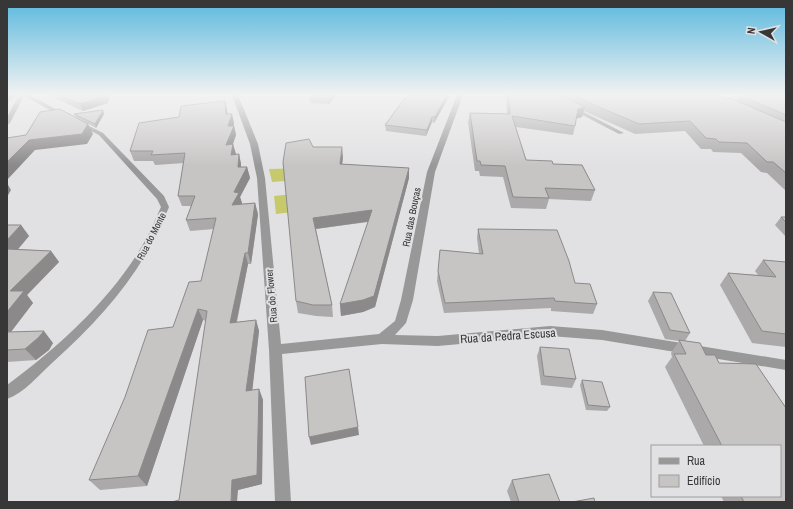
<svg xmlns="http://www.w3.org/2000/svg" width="793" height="509" font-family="'Archivo Narrow',sans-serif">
	<rect width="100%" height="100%" fill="#e1e1e3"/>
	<path fill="#c6ca6c" d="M349 167 347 176 272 182 269 169Z
		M346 188 327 208 276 214 274 196Z"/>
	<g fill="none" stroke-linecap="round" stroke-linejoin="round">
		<path fill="#999898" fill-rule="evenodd" d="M19 95H30L68 116 63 117 24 96 10 123 7 125V117Z
			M232 95H238L258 144 265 178 281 344 379 334 395 321 401 300 427 172 457 95H463L435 172 413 300 406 323 395 335 438 336 550 326 602 330 786 360V370L602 340 550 336 438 346 382 344 282 354 291 502H275L269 350 257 178 250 144Z
			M544 95H551L624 133 619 134Z
			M79 121 103 133 164 196 169 207C143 272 103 317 52 363 39 375 24 393 7 399V385C56 349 107 303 139 251 148 237 154 222 161 207L157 199 99 135 77 124V122Z"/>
	</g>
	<path fill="#aba9a9" d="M50 95H110L108 103 83 111 50 96Z
		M336 95 329 104 310 103 309 97Z
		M401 95H450L434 123 432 122 426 136 386 131 385 125 407 95Z
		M506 95H720L727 99 736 101 739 95H786V191L767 173 761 172 741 153 713 152 711 149H701L685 131 635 134 584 111 582 117 576 118 575 126 573 135 516 127 526 160 553 164 595 190 591 201 549 199 546 209 511 208 503 177 480 176 479 171H475L468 122 470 113 507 114Z
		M225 101 227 110 228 114 234 123V126L236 135 233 144 236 155 239 154 241 164V167H247L250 178 240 197 242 203V204L255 203 258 213 251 264H248L237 322 256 320 259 331 252 390 259 389 263 400 262 484 238 490 179 500 206 321 203 320 147 486 100 490 89 480 173 327 201 281 214 229 190 231 186 220 191 206H182L178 196 184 163 155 165 153 161H134L130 151 179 117Z
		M74 114H104L96 128 76 117Z
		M313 147 343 157 342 164 409 168V178L375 307 363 312 341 316 340 304 368 222 316 229 332 305 333 317 316 316 298 313 296 301Z
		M781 217H786V237L775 225Z
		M7 225H21L29 236 18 249 51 251 59 262 27 295 33 303 11 332 53 343 49 350 36 360 7 362Z
		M478 229 575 283 597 304 593 314 551 311V308L444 313 437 281 440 250 479 254 477 238Z
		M763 260 786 262V347L752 343 720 285 728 273 758 275 755 271Z
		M653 292 671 293 690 333 685 341 700 343 706 355H715L719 363 756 364 786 408V502H724L721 496H780V446H704L665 367 672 357 671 353 679 341 665 339 648 301Z
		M540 347 576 379 572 388 541 385 537 356Z
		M582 380 610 407 607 411 586 410 580 385Z
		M512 480 560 502H511L507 491Z"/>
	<path fill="#8b8989" d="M7 95H18L10 100 7 105Z
		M106 95H110L108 103 83 111 80 104Z
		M331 95H336L329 104V98Z
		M447 95H450L434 123 435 117Z
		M225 101 227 110 228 123 226 114Z
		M585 107 582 117 575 119 578 109Z
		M103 110 104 114 96 128 95 124Z
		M232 114 234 123 233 127 234 126 236 135 229 155 226 145 228 126Z
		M432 117V122L426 136 427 130Z
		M88 124 93 134 87 144 35 150 7 180V162L29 140Z
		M233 144 236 154 234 165 231 155Z
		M342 147 343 157 341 174 340 164Z
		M239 154 241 164 240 178 238 167Z
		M247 167 250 178 240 197 242 203 236 215 232 205 234 192Z
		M409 168V178L375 307 363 312 341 316 340 304Z
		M7 183 11 190 7 197Z
		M255 203 258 215 251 264 248 253Z
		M372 210V221L315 229 313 218Z
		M21 225 29 236 9 260 7 258V240Z
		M51 251 59 262 27 295 33 303 7 337V312L10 291Z
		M245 253 248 264 234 334 230 323Z
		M198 309 203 320 147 486 138 476Z
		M256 320 259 331 251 402 246 391Z
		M44 331 53 343 49 350 36 360 25 349Z
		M259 389 263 400 262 484 238 490 237 502H231L232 480Z
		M358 427 359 435 311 445 309 437Z"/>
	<path fill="#c7c4c4" stroke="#8b8989" d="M59 95H106L105 96 80 104Z
		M311 95H331L329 98 309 97Z
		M407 95H447L435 117H432L427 130 385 125Z
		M508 95H561L585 107 578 109 575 126 512 116 526 160 552 161 553 164 582 165 595 190 545 188 549 198 513 197 505 166 481 165 480 161H477L470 113 510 114Z
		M573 95H720L727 99 730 98 786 122V173L773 162H767L747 143 719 142 716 139 706 138 690 121 639 124 594 105Z
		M739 95H786V115Z
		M225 101 226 114H232L228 126H234L226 145 233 144 231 155 239 154 238 167H247L234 192 239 193 232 205 255 203 248 253H245L230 323 256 320 246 391 259 389 257 475 232 480 231 502H172L179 500 207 311 198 309 138 476 89 480 125 397 148 330 173 327 189 282 201 281 216 218 186 220 195 196H178L185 153 151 155 153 151H130L139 123 179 117 181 106Z
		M60 109 88 124 82 134 29 140 7 162V138L26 135 40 112Z
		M103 110 95 124 74 114Z
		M309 139 313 147H342L340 164 409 168 374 296 363 300 340 304 372 210 313 218 332 305H313L296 301 283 162 286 143Z
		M781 217H786V222Z
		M7 225H21L7 240Z
		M478 229 557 230 569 261 575 283 590 284 597 304 555 301 554 298 445 303 438 271 440 250 483 254Z
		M7 249 51 251 10 291H24L7 312Z
		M763 260 786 262V334L762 331 728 273 776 277Z
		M653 292 671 293 690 333 670 330Z
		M44 331 38 338 25 349 7 350V332Z
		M679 340 700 343 706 355H715L719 363 756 364 786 408V502H744L741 496H780V446H722L674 354H686Z
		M540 347 569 349 576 379 544 376Z
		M349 369 358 427 309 437 305 377Z
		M582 380 602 382 610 407 588 405Z
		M549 474 560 502H519L512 480Z
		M594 498 595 502H572Z"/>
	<linearGradient id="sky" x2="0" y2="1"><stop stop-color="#5bb9de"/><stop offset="0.57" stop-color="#f2f2f2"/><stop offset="1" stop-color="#f2f2f2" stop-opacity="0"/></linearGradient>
	<rect width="793" height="166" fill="url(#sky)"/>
	<g text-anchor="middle" stroke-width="4" stroke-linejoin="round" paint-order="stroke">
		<g font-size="10" fill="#373738" stroke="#e1e1e3">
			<text transform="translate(411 217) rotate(-79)" y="4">Rua das Bouças</text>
			<text transform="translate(151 236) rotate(-63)" y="4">Rua do Monte</text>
			<text transform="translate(271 296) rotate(-95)" y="4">Rua do Flower</text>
		</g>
		<g font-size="12" fill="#373738" stroke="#e1e1e3">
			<text transform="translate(508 336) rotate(-4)" y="4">Rua da Pedra Escusa</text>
		</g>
	</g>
	<rect width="793" height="509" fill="none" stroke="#373738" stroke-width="16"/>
	<rect x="651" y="445" width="130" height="52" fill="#e1e1e3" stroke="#9d9d9f"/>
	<rect x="659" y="458" width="20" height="6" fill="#999898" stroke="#9d9d9f"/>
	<text x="687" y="465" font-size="12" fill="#373738">Rua</text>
	<rect x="659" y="475" width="20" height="12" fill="#c7c4c4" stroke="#9d9d9f"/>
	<text x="687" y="485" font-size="12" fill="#373738">Edifício</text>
	<g transform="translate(761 32) rotate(278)" stroke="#e1e1e3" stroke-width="3" paint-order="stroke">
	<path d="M0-3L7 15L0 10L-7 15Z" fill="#373738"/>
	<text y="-6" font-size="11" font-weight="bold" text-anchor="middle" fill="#373738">N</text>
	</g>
</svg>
